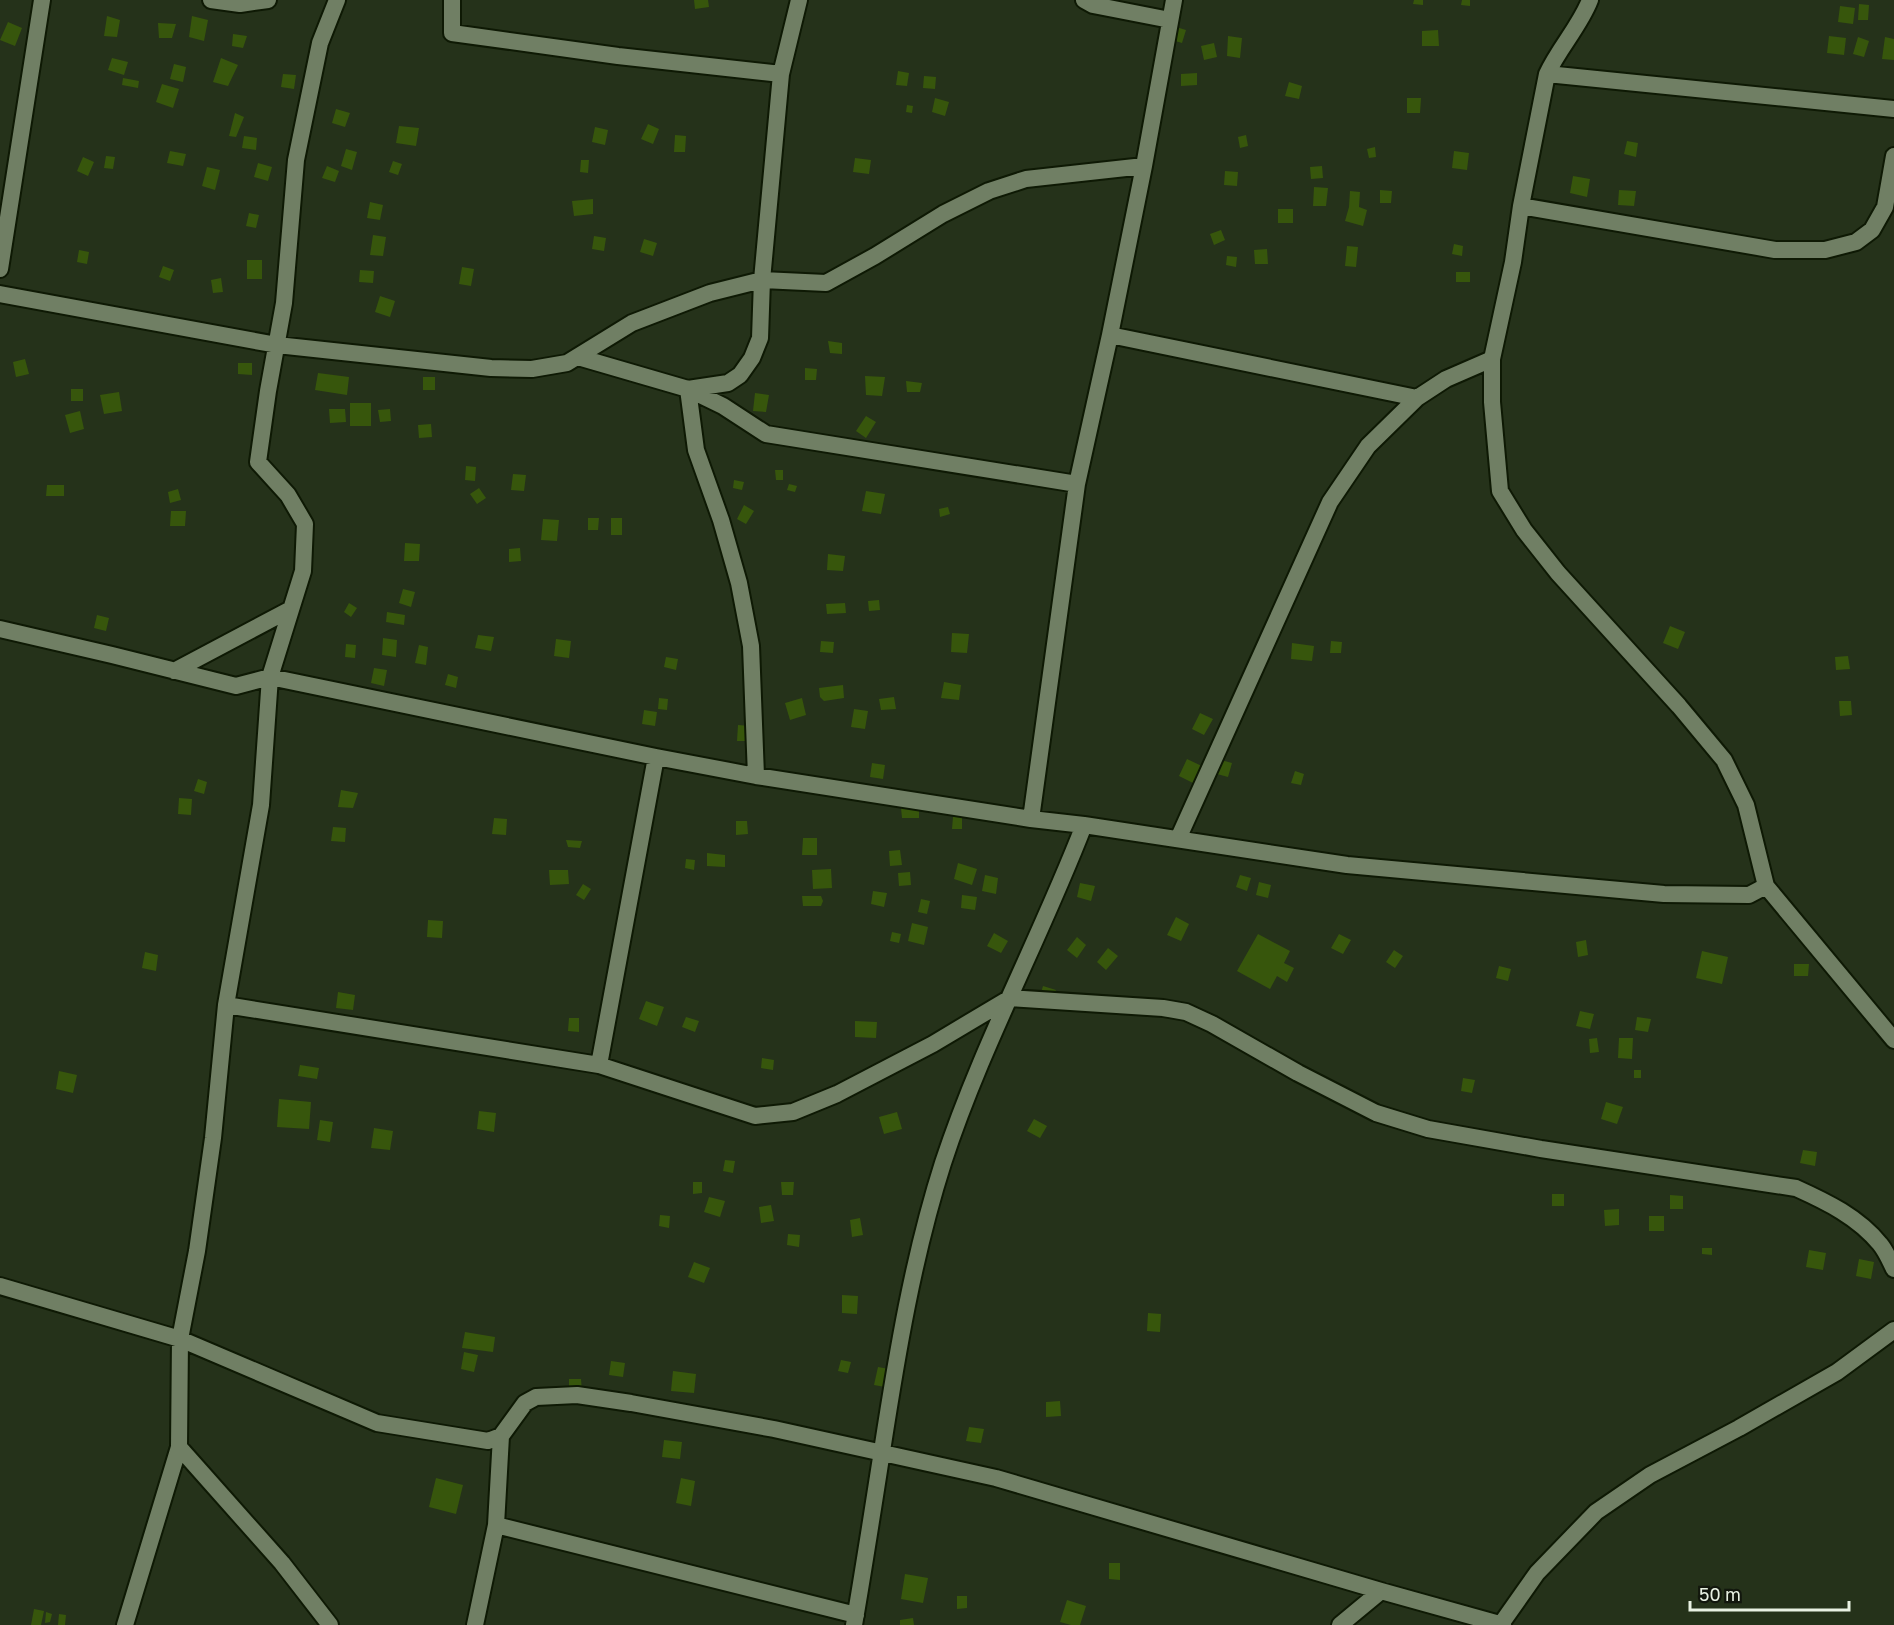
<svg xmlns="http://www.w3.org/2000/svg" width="1894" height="1625" font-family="'Golos Text',sans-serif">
	<rect width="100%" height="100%" fill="#25321a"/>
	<path fill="#37560c" d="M694 0H708L709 7 695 9Z
		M1414 0H1423V5L1413 4Z
		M1462 0H1470V6L1461 5Z
		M1859 4 1869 5 1868 20H1858Z
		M1840 6 1855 8 1853 24 1838 22Z
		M107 16 120 20 117 37 104 36Z
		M192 16 208 20 204 41 189 37Z
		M8 22 22 28 15 46 0 40Z
		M158 23 176 24 172 38H159Z
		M1176 27 1186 30 1182 43 1172 40Z
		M1438 30 1439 46H1422V31Z
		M233 34 247 36 243 48 232 46Z
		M1228 36 1242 38 1240 58 1227 56Z
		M1829 36 1846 38 1844 55 1827 53Z
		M1858 37 1869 41 1864 57 1853 54Z
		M1885 37 1894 39V60L1882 59Z
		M1214 43 1217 57 1204 60 1201 46Z
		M112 58 128 62 124 75 108 70Z
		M221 58 238 65 228 86 213 82Z
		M174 64 186 67 183 82 170 79Z
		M898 71 909 73 907 86 896 85Z
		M1197 73V85L1181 86V74Z
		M283 74 296 75 294 89 281 87Z
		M924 76 936 77 935 89 923 88Z
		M123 78 139 81 138 88 122 85Z
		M1289 82 1302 86 1299 99 1285 96Z
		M162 84 179 89 173 108 156 102Z
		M935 98 949 102 945 116 932 112Z
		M1407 98H1421L1420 113H1407Z
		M907 105 913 106 912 113 906 112Z
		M336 109 350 113 345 127 332 123Z
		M235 113 244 117 236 137 229 136Z
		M648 124 659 129 653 144 641 139Z
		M399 126 419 128 416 146 396 143Z
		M595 127 608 130 605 145 592 142Z
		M675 135 686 136 685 152H674Z
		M1246 135 1248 146 1240 148 1238 137Z
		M244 136 257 138 256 150 242 148Z
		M1627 141 1638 143 1636 157 1624 154Z
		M1375 147 1376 157 1369 158 1367 149Z
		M346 149 357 152 352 170 341 166Z
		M170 151 186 154 183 166 167 163Z
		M1454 151 1469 153 1467 170 1452 168Z
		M106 156 115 157 113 169 104 168Z
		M83 157 94 162 88 176 77 171Z
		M855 158 871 160 869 174 853 172Z
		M581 160H589L588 173 580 172Z
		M393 161 402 164 398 175 389 172Z
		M258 163 272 167 268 181 254 177Z
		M327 166 339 171 335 182 322 178Z
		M1322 166 1323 178 1311 179 1310 167Z
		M207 167 220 170 215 190 202 186Z
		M1225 171 1238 172 1237 186 1224 185Z
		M1573 176 1590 179 1587 197 1570 193Z
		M1314 187 1328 188 1326 206H1313Z
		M1380 190 1392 191 1391 203H1380Z
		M1619 190 1636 191 1634 206 1618 205Z
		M1350 191 1360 192 1359 207 1367 210 1363 226 1345 221 1349 207Z
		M593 199V214L574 216 572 201Z
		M370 202 383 205 380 220 367 218Z
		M1278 209H1293V223H1278Z
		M249 213 259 215 256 228 246 226Z
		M1221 230 1225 240 1214 245 1210 234Z
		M373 235 386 237 383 256 370 255Z
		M594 236 606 238 604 251 592 249Z
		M644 239 657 243 653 256 640 252Z
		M1454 244 1463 246 1462 256 1452 254Z
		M1347 246 1358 247 1356 267 1345 266Z
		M1267 249 1268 264H1255L1254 250Z
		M79 250 89 252 87 264 77 262Z
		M1227 256 1237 257 1236 267 1226 265Z
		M247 260H262V279H247Z
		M163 266 174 270 170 281 159 277Z
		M462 267 474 269 471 286 459 284Z
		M360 270 374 271 373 283 359 282Z
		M1456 272H1470V282H1456Z
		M221 278 223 292 213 293 211 280Z
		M380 296 395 301 390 317 375 312Z
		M828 341 842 343V354L830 353Z
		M25 359 29 374 16 377 13 362Z
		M238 363H252V375L238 374Z
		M805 368 817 369 816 380H805Z
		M318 373 349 377 347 395 315 390Z
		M865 376 885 377 882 396 866 395Z
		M423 377H435V390H423Z
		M906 381 922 383 920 392H907Z
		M71 389H83V401H71Z
		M119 392 122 411 104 414 100 395Z
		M755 393 769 395 766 412 753 411Z
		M350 403H371V426H350Z
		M329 409H345L346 422 330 423Z
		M390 409 391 421 380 422 378 410Z
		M80 411 84 429 70 433 65 415Z
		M866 416 876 422 866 438 856 431Z
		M431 424 432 437 419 438 418 425Z
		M466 466 476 467 475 481 465 480Z
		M775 470H783V480H776Z
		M513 474 526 475 524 491 511 490Z
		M734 480 744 482 742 490 733 488Z
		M789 484 797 486 795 492 787 490Z
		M47 485H64V496H46Z
		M479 488 486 498 477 504 470 494Z
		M178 489 181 500 170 503 168 492Z
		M866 491 885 494 881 514 862 511Z
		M744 505 754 511 746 524 737 519Z
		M948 507 950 514 940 517 939 509Z
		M171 511H186L185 526H170Z
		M588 518H599L598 530H588Z
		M611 518H622V535H611Z
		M543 519 559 520 557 541 541 540Z
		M405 543 420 544 419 561H404Z
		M520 548 521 561 509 562V549Z
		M828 554 845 556 843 571 827 570Z
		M403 589 415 592 411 607 399 603Z
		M879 600 880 610 869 611 868 601Z
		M349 603 357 608 351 617 344 612Z
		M845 603 846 613 827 614 826 604Z
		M387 612 405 615 404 625 386 622Z
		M97 615 109 618 106 631 94 628Z
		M1670 626 1685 632 1678 649 1663 643Z
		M952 633 969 634 967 653 951 652Z
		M478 635 494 637 491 651 475 648Z
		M383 638 397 640 396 657 382 655Z
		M556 639 571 641 569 658 554 656Z
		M821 641 834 642 833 653 820 652Z
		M1331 641 1342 642 1341 653H1330Z
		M1292 643 1314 646 1312 661 1291 659Z
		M346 644 356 645 355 658 345 657Z
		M419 645 428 647 426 665 415 663Z
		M1848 656 1850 669 1836 670 1835 657Z
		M666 657 678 659 676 670 664 667Z
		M374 668 387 670 384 686 371 683Z
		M448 674 458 677 456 688 445 685Z
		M944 682 961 685 959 700 941 698Z
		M843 685 844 698 824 701 820 697 819 688Z
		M894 697 896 709 881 710 879 699Z
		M659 698 668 699 667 710 658 709Z
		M802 698 806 715 790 720 785 703Z
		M1839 701H1851L1852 715 1840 716Z
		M854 709 868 711 865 729 851 727Z
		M644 710 657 712 655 726 642 724Z
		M1200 713 1213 719 1204 735 1192 729Z
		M738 725 750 726 749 741H737Z
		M1187 759 1206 768 1197 785 1179 776Z
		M1221 760 1232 763 1228 777 1217 774Z
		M872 763 885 765 883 779 870 777Z
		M1295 771 1304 774 1301 785 1291 783Z
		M198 779 207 782 204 794 194 791Z
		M341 790 358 793 353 808 338 807Z
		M179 798 192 799 191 815 178 814Z
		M901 808H919V818H902Z
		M953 817H962V829H952Z
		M494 818 507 819 506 835 492 834Z
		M736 821H747L748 834 736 835Z
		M333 827 346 828 345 842 331 841Z
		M803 838H817V855H802Z
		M566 840 582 841 580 848 568 847Z
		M900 850 902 865 890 866 889 851Z
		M707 853 725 855V867L707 866Z
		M686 859 695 860 694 870 685 868Z
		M958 863 977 869 972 885 954 879Z
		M831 869 832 888 813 889 812 870Z
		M549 870H568L569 884 550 885Z
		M910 872 911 885 899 886 898 873Z
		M985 875 998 878 996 894 982 891Z
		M1240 875 1251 878 1247 891 1236 887Z
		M1259 882 1271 885 1268 898 1256 895Z
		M1080 883 1095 886 1091 901 1077 897Z
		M583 884 591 889 584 900 576 895Z
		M873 891 887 893 884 907 871 904Z
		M962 895 977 897 975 910 961 908Z
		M802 896H821L823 901 821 906H803Z
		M921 899 930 901 927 914 918 912Z
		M1176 917 1189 924 1181 941 1167 935Z
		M428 920 443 921 442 938 427 937Z
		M912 923 928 927 924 945 908 941Z
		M892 932 901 934 899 943 890 941Z
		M994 933 1008 941 1001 953 987 946Z
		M1258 934 1290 951 1284 963 1294 968 1287 982 1277 976 1270 989 1237 971Z
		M1339 934 1351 940 1343 954 1331 948Z
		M1077 937 1086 945 1077 958 1067 950Z
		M1586 940 1588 955 1578 957 1576 942Z
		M1108 948 1118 956 1106 970 1097 962Z
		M1394 950 1403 956 1395 968 1386 962Z
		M1702 951 1728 957 1722 984 1696 978Z
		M145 952 158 955 156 971 142 968Z
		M1794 964H1809L1808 976H1794Z
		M1499 966 1511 969 1508 981 1496 978Z
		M1043 986 1056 990 1052 1001 1040 996Z
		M338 992 355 995 353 1010 336 1008Z
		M646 1001 664 1007 657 1026 639 1019Z
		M1580 1011 1594 1014 1590 1029 1576 1026Z
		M686 1017 699 1021 695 1032 682 1027Z
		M1637 1017 1651 1019 1648 1032 1635 1030Z
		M569 1018H579V1032L568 1031Z
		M855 1021 877 1022 876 1038 855 1037Z
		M1597 1038 1599 1052 1590 1053 1589 1039Z
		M1619 1038H1633L1632 1059 1618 1058Z
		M762 1058 774 1060 773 1070 761 1068Z
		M300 1065 319 1068 317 1079 298 1076Z
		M1634 1070H1641V1078H1634Z
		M59 1071 77 1075 73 1093 56 1089Z
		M1463 1078 1475 1080 1472 1093 1461 1091Z
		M279 1099 311 1102 309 1129 277 1127Z
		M1606 1102 1623 1107 1617 1124 1601 1119Z
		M479 1111 496 1113 494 1132 477 1129Z
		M897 1112 902 1129 884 1134 879 1117Z
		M1034 1119 1047 1126 1040 1138 1027 1131Z
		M320 1120 333 1122 330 1142 317 1140Z
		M374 1128 393 1131 390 1150 371 1148Z
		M1803 1150 1817 1152 1815 1166 1800 1163Z
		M725 1160 735 1161 733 1173 723 1171Z
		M693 1182H702V1193L693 1194Z
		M781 1182H794L793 1195H782Z
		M1552 1194H1564V1206H1552Z
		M1670 1195 1683 1196V1209H1670Z
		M709 1197 725 1201 720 1217 704 1212Z
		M771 1205 774 1221 761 1223 759 1207Z
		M1619 1209V1225L1605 1226 1604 1210Z
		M660 1215 670 1216 669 1228 659 1226Z
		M1649 1216H1664V1231H1649Z
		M860 1218 863 1235 852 1237 850 1220Z
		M788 1234 800 1235 799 1247 787 1245Z
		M1702 1248H1712V1255L1702 1254Z
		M1809 1250 1826 1253 1823 1270 1806 1267Z
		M1859 1259 1874 1262 1871 1279 1856 1276Z
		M694 1262 710 1268 704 1283 688 1277Z
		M842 1295 858 1296 857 1314 842 1313Z
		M1148 1313 1161 1314 1160 1332 1147 1331Z
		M465 1332 495 1337 493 1352 462 1348Z
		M464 1352 478 1355 474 1372 461 1369Z
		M841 1360 851 1362 848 1373 838 1371Z
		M611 1361 625 1363 623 1377 609 1375Z
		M878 1367 889 1369 885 1387 874 1385Z
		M673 1371 696 1374 694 1393 671 1391Z
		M569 1379H581L582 1392H569Z
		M1060 1401 1061 1416 1046 1417V1402Z
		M969 1427 984 1429 981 1443 966 1441Z
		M664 1440 682 1442 680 1459 662 1457Z
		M436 1478 463 1485 456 1514 429 1507Z
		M681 1478 695 1481 691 1506 676 1503Z
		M1109 1563H1120V1580L1109 1579Z
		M905 1574 928 1578 923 1603 901 1599Z
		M957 1596H967V1608L957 1609Z
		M1067 1600 1086 1606 1080 1625H1071L1060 1622Z
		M34 1609 44 1611 41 1625H31Z
		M46 1612 52 1614 50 1622 45 1623Z
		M59 1614 66 1615 65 1625H58Z
		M913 1618 914 1625H900V1620Z"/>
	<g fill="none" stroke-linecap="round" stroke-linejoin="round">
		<defs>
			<path id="minor" d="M211 0 240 4 268 0
				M452 0V33L618 56 781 74 762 280 760 338 752 358 740 375 728 383 688 389
				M1084 0 1093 5 1170 20
				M1590 0C1580 26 1559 48 1547 74L1521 206 1513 262 1492 359V402L1500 491 1524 530 1558 573 1679 706 1724 760 1746 805 1766 886 1894 1040
				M781 74 799 0
				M1547 74 1894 109
				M1521 206 1775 250H1825L1856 242 1872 230 1885 207 1894 156
				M0 269 42 0
				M0 294 277 345 491 368 532 369 567 363 632 323 710 293 762 280 826 283 875 256 943 214 989 191 1026 179 1144 166
				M1110 335 1417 398
				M578 357 688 389 723 406 766 434 1077 484
				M688 389 696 450 721 520 739 583 751 646 756 776
				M0 629 112 655 236 686 270 677 656 757 756 776 1031 819 1084 825 1347 865 1664 894 1749 895 1766 886
				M174 671 289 610
				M1031 819 1077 484 1110 335 1144 166 1174 0
				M1178 839 1330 502 1368 446 1417 398 1446 379 1492 359
				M226 1005 599 1065 755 1116 793 1112 837 1094 933 1044 1010 998 1163 1008 1186 1012 1212 1024 1298 1073 1376 1113 1428 1129 1541 1149 1796 1188C1827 1202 1858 1217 1880 1244 1886 1251 1890 1261 1894 1269
				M599 1065 656 757
				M0 1286 180 1339 377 1423 488 1441 501 1436 525 1403 536 1397 577 1395 631 1403 774 1429 996 1478 1381 1591 1503 1625
				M179 1447 282 1563 330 1625
				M496 1525 856 1615
				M1501 1624 1537 1573 1596 1512 1650 1475 1739 1428 1837 1372 1894 1330
				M125 1625 179 1447 180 1339 197 1251 213 1138 226 1005 261 805 270 677 303 571 305 524 288 495 258 462 268 391 284 303 296 160 320 43 337 0
				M475 1625 496 1525 501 1436
				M854 1625C864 1567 873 1509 882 1451 897 1354 913 1257 943 1163 981 1047 1040 939 1084 825
				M1340 1625 1381 1591"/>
		</defs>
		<use href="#minor" stroke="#0e1904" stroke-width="20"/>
		<use href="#minor" stroke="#707f64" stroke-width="16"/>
	</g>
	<path d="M1690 1601v9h159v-9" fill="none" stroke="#e8f1e2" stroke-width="3"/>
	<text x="1699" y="1601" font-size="18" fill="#e8f1e2" stroke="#12170d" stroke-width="4.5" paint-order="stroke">50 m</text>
</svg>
